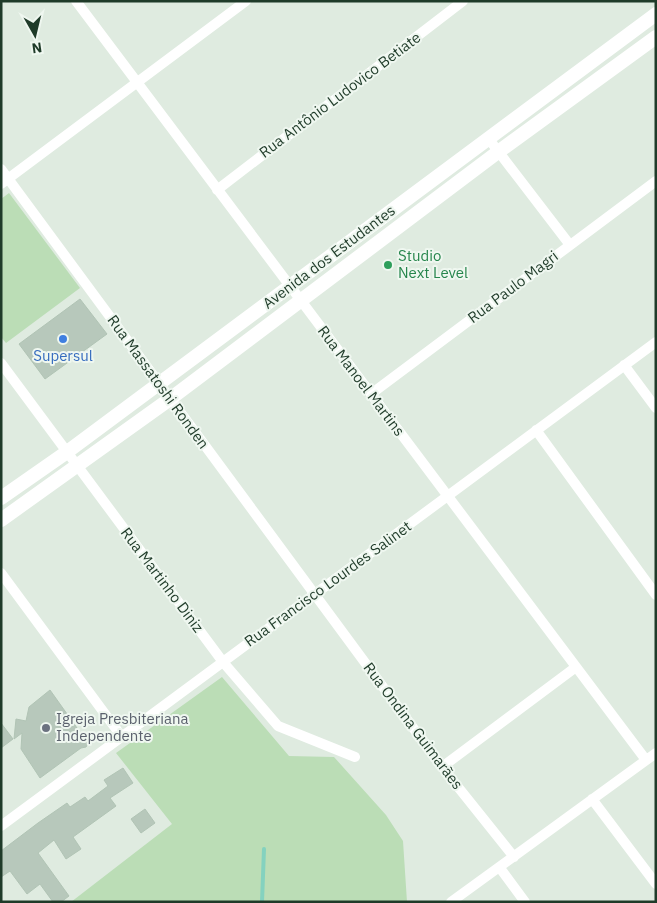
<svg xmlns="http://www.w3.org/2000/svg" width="657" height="903" font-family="'IBM Plex Sans',sans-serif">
	<rect width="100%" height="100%" fill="#dfebe0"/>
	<path fill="#bbddb6" d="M9 193 80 288 6 343 1 337V199Z
		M222 677 289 756 334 757 386 815 403 841 407 902H71L172 824 116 753Z"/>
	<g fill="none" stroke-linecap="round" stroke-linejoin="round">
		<path stroke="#84d2bf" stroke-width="4" d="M262 902 264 849"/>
	</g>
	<path fill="#b7c8bb" stroke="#b1c4b5" d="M80 299 107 334 45 379 19 344Z
		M50 690 82 735 86 738 88 744 86 747 81 748 40 778 21 749 22 733 14 739 16 719 26 721 29 707Z
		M1 723 13 739 1 748Z
		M123 768 133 783 110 798 116 806 73 837 81 849 66 859 54 840 38 853 69 896 61 902H53L40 884 27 894 10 871 1 877V851L38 823 67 803 70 807 85 797 88 801 108 786 104 780Z
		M145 809 155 823 141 833 131 819Z"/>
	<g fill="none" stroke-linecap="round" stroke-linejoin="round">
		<path stroke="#fff" stroke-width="10" d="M76 1 646 760
			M488 138 570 245
			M1 169 442 767 514 857
			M1 184 246 1
			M217 190 463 1
			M1 363 223 662 278 726 355 757
			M624 365 656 408
			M371 394 656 181
			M536 430 656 595
			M1 573 122 737
			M442 767 576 667
			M592 799 656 884
			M1 826 656 342
			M500 868 525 902
			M451 902 656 753"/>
		<path stroke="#fff" stroke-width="14" d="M1 498 67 452 656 14
			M1 520 170 399 498 152 656 37"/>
	</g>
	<circle fill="#2e9e5b" stroke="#eff7f0" stroke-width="2" cx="388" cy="265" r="5"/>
	<circle fill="#3f7fe0" stroke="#eff7f0" stroke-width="2" cx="63" cy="339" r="5"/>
	<circle fill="#6b7280" stroke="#eff7f0" stroke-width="2" cx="46" cy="728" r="5"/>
	<g text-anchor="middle" stroke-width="4" stroke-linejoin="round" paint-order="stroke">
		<g font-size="15" fill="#1f3b29" stroke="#eff7f0">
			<text transform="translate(340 95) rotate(-37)" y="5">Rua Antônio Ludovico Betiate</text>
			<text transform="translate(329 257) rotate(-37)" y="5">Avenida dos Estudantes</text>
			<text transform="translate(513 287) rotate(-37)" y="5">Rua Paulo Magri</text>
			<text transform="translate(361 381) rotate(53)" y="5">Rua Manoel Martins</text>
			<text transform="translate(158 382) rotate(54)" y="5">Rua Massatoshi Ronden</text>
			<text transform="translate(162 580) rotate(53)" y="5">Rua Martinho Diniz</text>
			<text transform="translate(328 584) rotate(-36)" y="5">Rua Francisco Lourdes Salinet</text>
			<text transform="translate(413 726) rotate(53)" y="5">Rua Ondina Guimarães</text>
		</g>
		<g font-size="15" fill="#27864d" stroke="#eff7f0" text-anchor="start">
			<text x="398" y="261">Studio<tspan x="398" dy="17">Next Level</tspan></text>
		</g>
		<g font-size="15" fill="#366cbe" stroke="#eff7f0">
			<text x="63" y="361">Supersul</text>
		</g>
		<g font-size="15" fill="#5b616d" stroke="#eff7f0" text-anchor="start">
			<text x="56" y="724">Igreja Presbiteriana<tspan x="56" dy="17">Independente</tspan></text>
		</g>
	</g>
	<rect width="657" height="903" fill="none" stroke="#1f3b29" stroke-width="5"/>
	<g transform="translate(35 35) rotate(172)" stroke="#eff7f0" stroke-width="4" paint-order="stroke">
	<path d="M0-4L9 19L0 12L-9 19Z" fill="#1f3b29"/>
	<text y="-8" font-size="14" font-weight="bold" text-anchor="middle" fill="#1f3b29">N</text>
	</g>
</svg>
